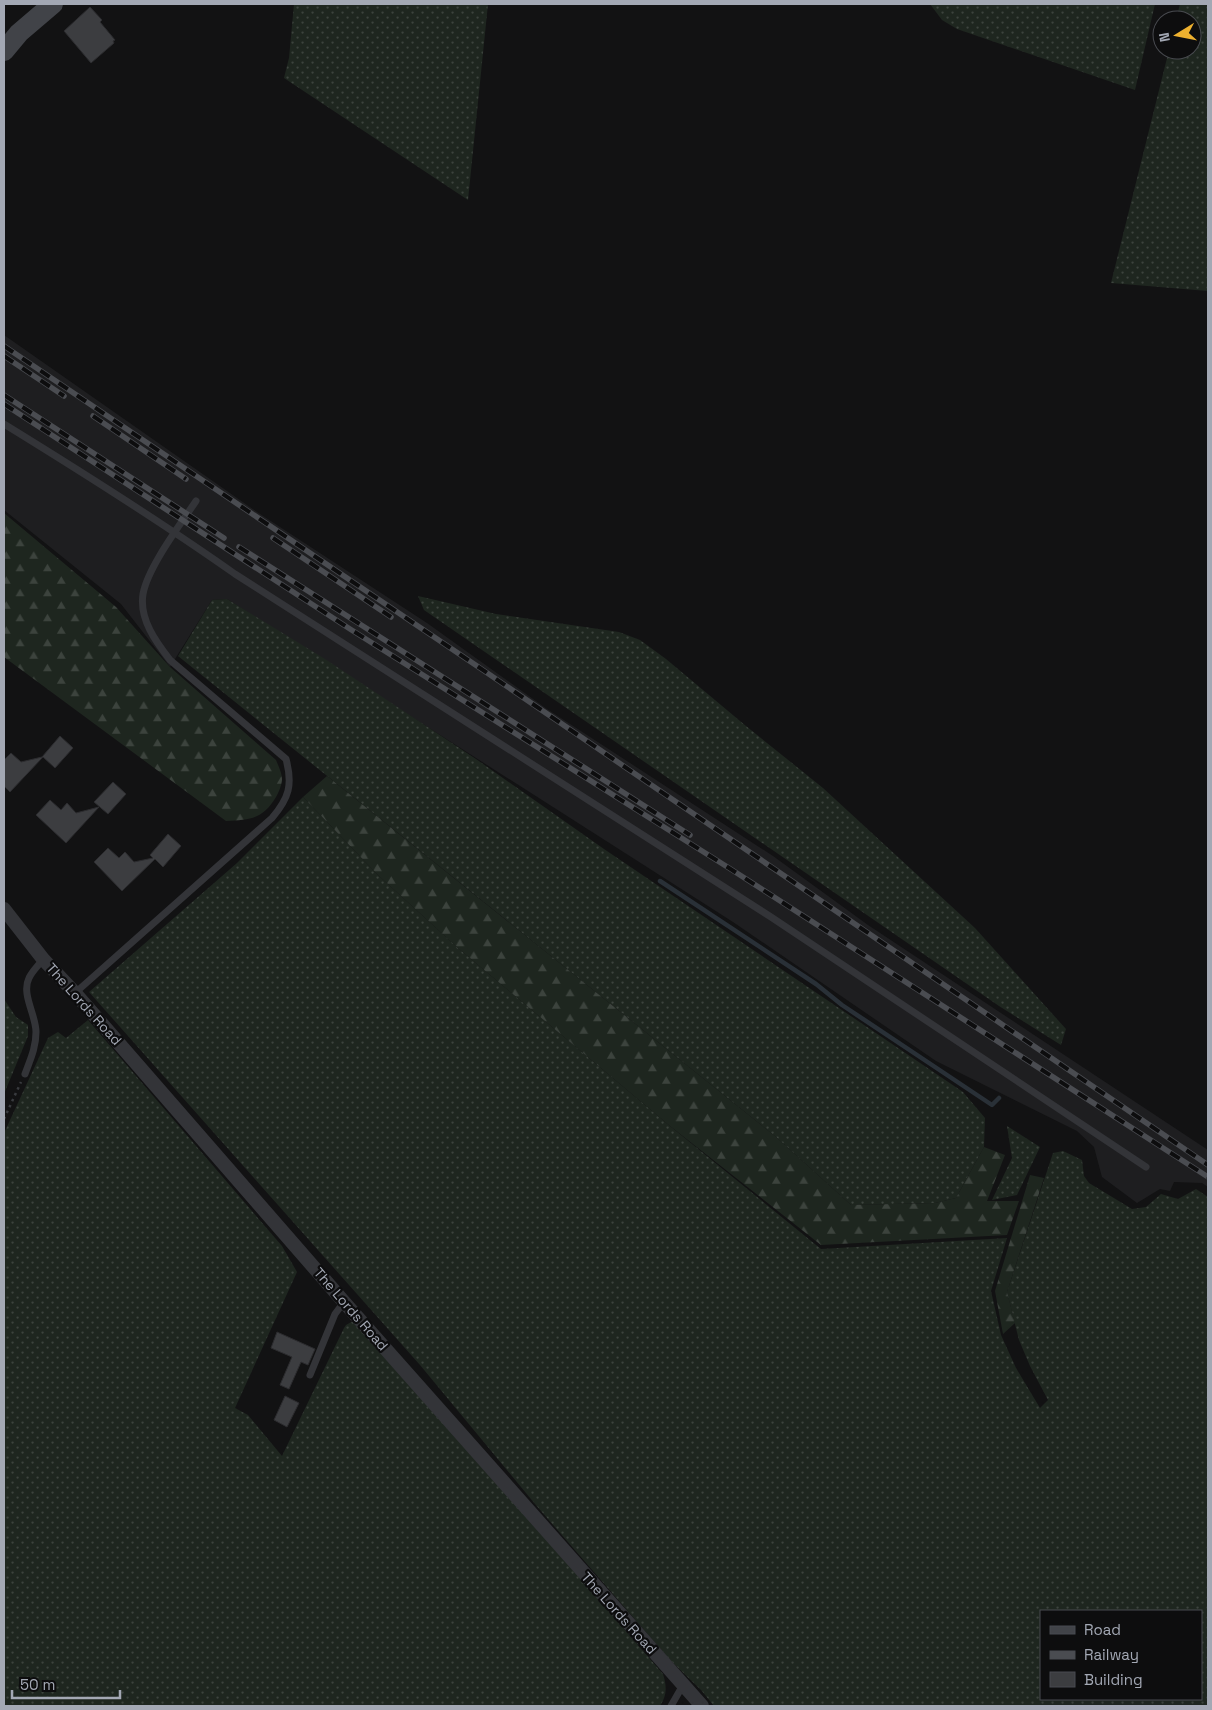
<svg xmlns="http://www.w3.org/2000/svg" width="1212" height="1710" font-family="'Space Grotesk',sans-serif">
	<defs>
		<pattern id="grass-dots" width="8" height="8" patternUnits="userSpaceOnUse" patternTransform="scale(1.25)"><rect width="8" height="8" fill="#1e261f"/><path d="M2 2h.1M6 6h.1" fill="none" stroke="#3c433d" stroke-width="1.8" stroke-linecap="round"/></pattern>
		<pattern id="forest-firs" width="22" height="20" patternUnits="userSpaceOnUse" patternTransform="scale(1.25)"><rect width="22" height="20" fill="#1e261f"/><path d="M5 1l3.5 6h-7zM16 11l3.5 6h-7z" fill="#3c433d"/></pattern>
	</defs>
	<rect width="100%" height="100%" fill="#121213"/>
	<path fill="#1e1e20" d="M4 335 257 512 427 623 547 709 773 856 868 925 1208 1150V1187L1202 1183 1174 1182 1170 1191 1160 1189 1137 1203 1102 1177 1094 1147 1077 1131 936 1061 733 922 227 599 212 600 170 667 121 604 4 510Z"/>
	<path fill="url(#grass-dots)" fill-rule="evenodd" d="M294 4H488L468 200 284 78 289 58Z
		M930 4H1155L1135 90 957 29 942 20Z
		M1180 4H1208V291L1111 283 1169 50H1192V20H1176Z
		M418 596 496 614 619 632 640 640 666 659 746 726 823 788 975 928 1066 1029 1061 1045 999 1006 424 610Z
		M227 599 325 659 476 759 604 849 963 1092 985 1118 984 1147 956 1198 935 1203 851 1205 776 1137 178 656 212 600Z
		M303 797 378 875 458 948 670 1126 821 1249 1007 1238 991 1291 1001 1335 1016 1368 1040 1408 1048 1400 1030 1366 1019 1340 1007 1292 1053 1153 1063 1151 1082 1160 1084 1176 1089 1183 1132 1209 1146 1207 1161 1194 1178 1199 1196 1189 1208 1197V1706H714L701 1690 671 1661 535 1504 420 1365 89 992 237 863ZM1041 1611H1201V1699H1041Z
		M4 999 16 1017 28 1025V1036L4 1094Z
		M88 1020 282 1246 297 1272 235 1408 248 1415 282 1456 344 1328 346 1325 353 1321 469 1449 663 1674C667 1687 667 1695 660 1706H4V1133L48 1038 58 1032 66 1038Z
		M1007 1126 1040 1147 1017 1195 992 1200 1012 1158Z"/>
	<path fill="url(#forest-firs)" d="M4 513 116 607 170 667 276 760C278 765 282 773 282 779 282 784 279 792 276 797 263 819 250 820 226 821L4 657Z
		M327 776 776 1137 851 1205 935 1203 956 1198 984 1147 1005 1155 987 1201H1019L1007 1235 821 1245 670 1126 458 948 378 875 303 797Z
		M1030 1175 1044 1178 1007 1292 1015 1323 1003 1334 995 1291Z"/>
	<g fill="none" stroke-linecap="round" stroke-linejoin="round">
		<path stroke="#293037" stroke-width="4.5" d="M660 881 816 984 842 1005 992 1105 999 1098"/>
	</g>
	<path fill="#3c3d40" stroke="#2c2c2f" d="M90 7 102 20 100 22 115 40 113 41 114 43 91 63 64 31Z
		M60 736 73 748 55 768 43 757 10 792 4 786V760L11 753 21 762 42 757Z
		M113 782 126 794 108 814 94 802Z
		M50 800 61 810 67 803 76 813 99 807 66 843 36 815Z
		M168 834 181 846 163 867 155 859 122 891 94 862 108 848 119 858 125 852 134 862 153 858 150 855Z
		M277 1332 315 1349 308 1365 301 1362 289 1389 280 1385 292 1357 271 1348Z
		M285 1396 299 1403 287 1427 274 1420Z"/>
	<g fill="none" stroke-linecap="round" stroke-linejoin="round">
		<path stroke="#393b3f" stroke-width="2.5" stroke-dasharray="2.5 4" stroke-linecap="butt" d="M4 1119 21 1082"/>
		<path stroke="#333438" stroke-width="7" d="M4 424C82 472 160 521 235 574L771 917 1146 1167
			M75 993 272 818C289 798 293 785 286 759L170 660C156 642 139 619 143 594 148 567 180 525 196 501
			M25 1074C30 1060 36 1048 36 1032 36 1015 21 994 29 978 32 971 39 965 43 959
			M310 1375 335 1314 344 1302
			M671 1706 683 1685"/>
		<path stroke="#333438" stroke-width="14" d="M4 909 43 959 75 993 344 1302 702 1706"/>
		<path stroke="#414348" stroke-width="20" d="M4 51 19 33 53 4"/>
		<defs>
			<path id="rail" d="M4 346 477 666 1208 1165
				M4 356 64 396
				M4 395 224 538
				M4 404 350 629 729 868 1208 1177
				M93 416 186 479
				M273 538 391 617
				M239 547 690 835"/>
		</defs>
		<use href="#rail" stroke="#4a4c51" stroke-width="5.5"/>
		<use href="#rail" stroke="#0d0d0e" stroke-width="4" stroke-dasharray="11" stroke-linecap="butt"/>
	</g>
	<g text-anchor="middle" stroke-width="4.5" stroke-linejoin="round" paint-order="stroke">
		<g font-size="14" fill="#a3a8b4" stroke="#0d0d0e">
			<text transform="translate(84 1004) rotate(48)" y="5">The Lords Road</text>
			<text transform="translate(351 1309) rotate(49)" y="5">The Lords Road</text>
			<text transform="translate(619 1613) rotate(48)" y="5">The Lords Road</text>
		</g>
	</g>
	<rect width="1212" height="1710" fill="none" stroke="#a3a8b4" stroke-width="10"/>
	<rect x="1040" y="1610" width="162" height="90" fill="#0d0d0e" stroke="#494b50"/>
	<rect x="1050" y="1626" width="25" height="8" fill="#414348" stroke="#494b50"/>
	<text x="1084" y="1635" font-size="15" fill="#a3a8b4">Road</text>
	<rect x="1050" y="1651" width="25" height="8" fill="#4a4c51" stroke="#494b50"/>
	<text x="1084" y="1660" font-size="15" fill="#a3a8b4">Railway</text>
	<rect x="1050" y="1672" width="25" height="15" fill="#3c3d40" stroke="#494b50"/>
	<text x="1084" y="1685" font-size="15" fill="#a3a8b4">Building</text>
	<g transform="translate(1177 35) rotate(260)"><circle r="24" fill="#0d0d0e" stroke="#494b50"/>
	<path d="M0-4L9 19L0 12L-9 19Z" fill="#eeb12f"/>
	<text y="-8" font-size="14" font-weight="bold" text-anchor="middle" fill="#a3a8b4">N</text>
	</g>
	<path d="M12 1690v8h108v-8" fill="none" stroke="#a3a8b4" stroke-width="2.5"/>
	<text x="20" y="1690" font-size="15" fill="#a3a8b4" stroke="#0d0d0e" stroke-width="4" paint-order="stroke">50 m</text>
</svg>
